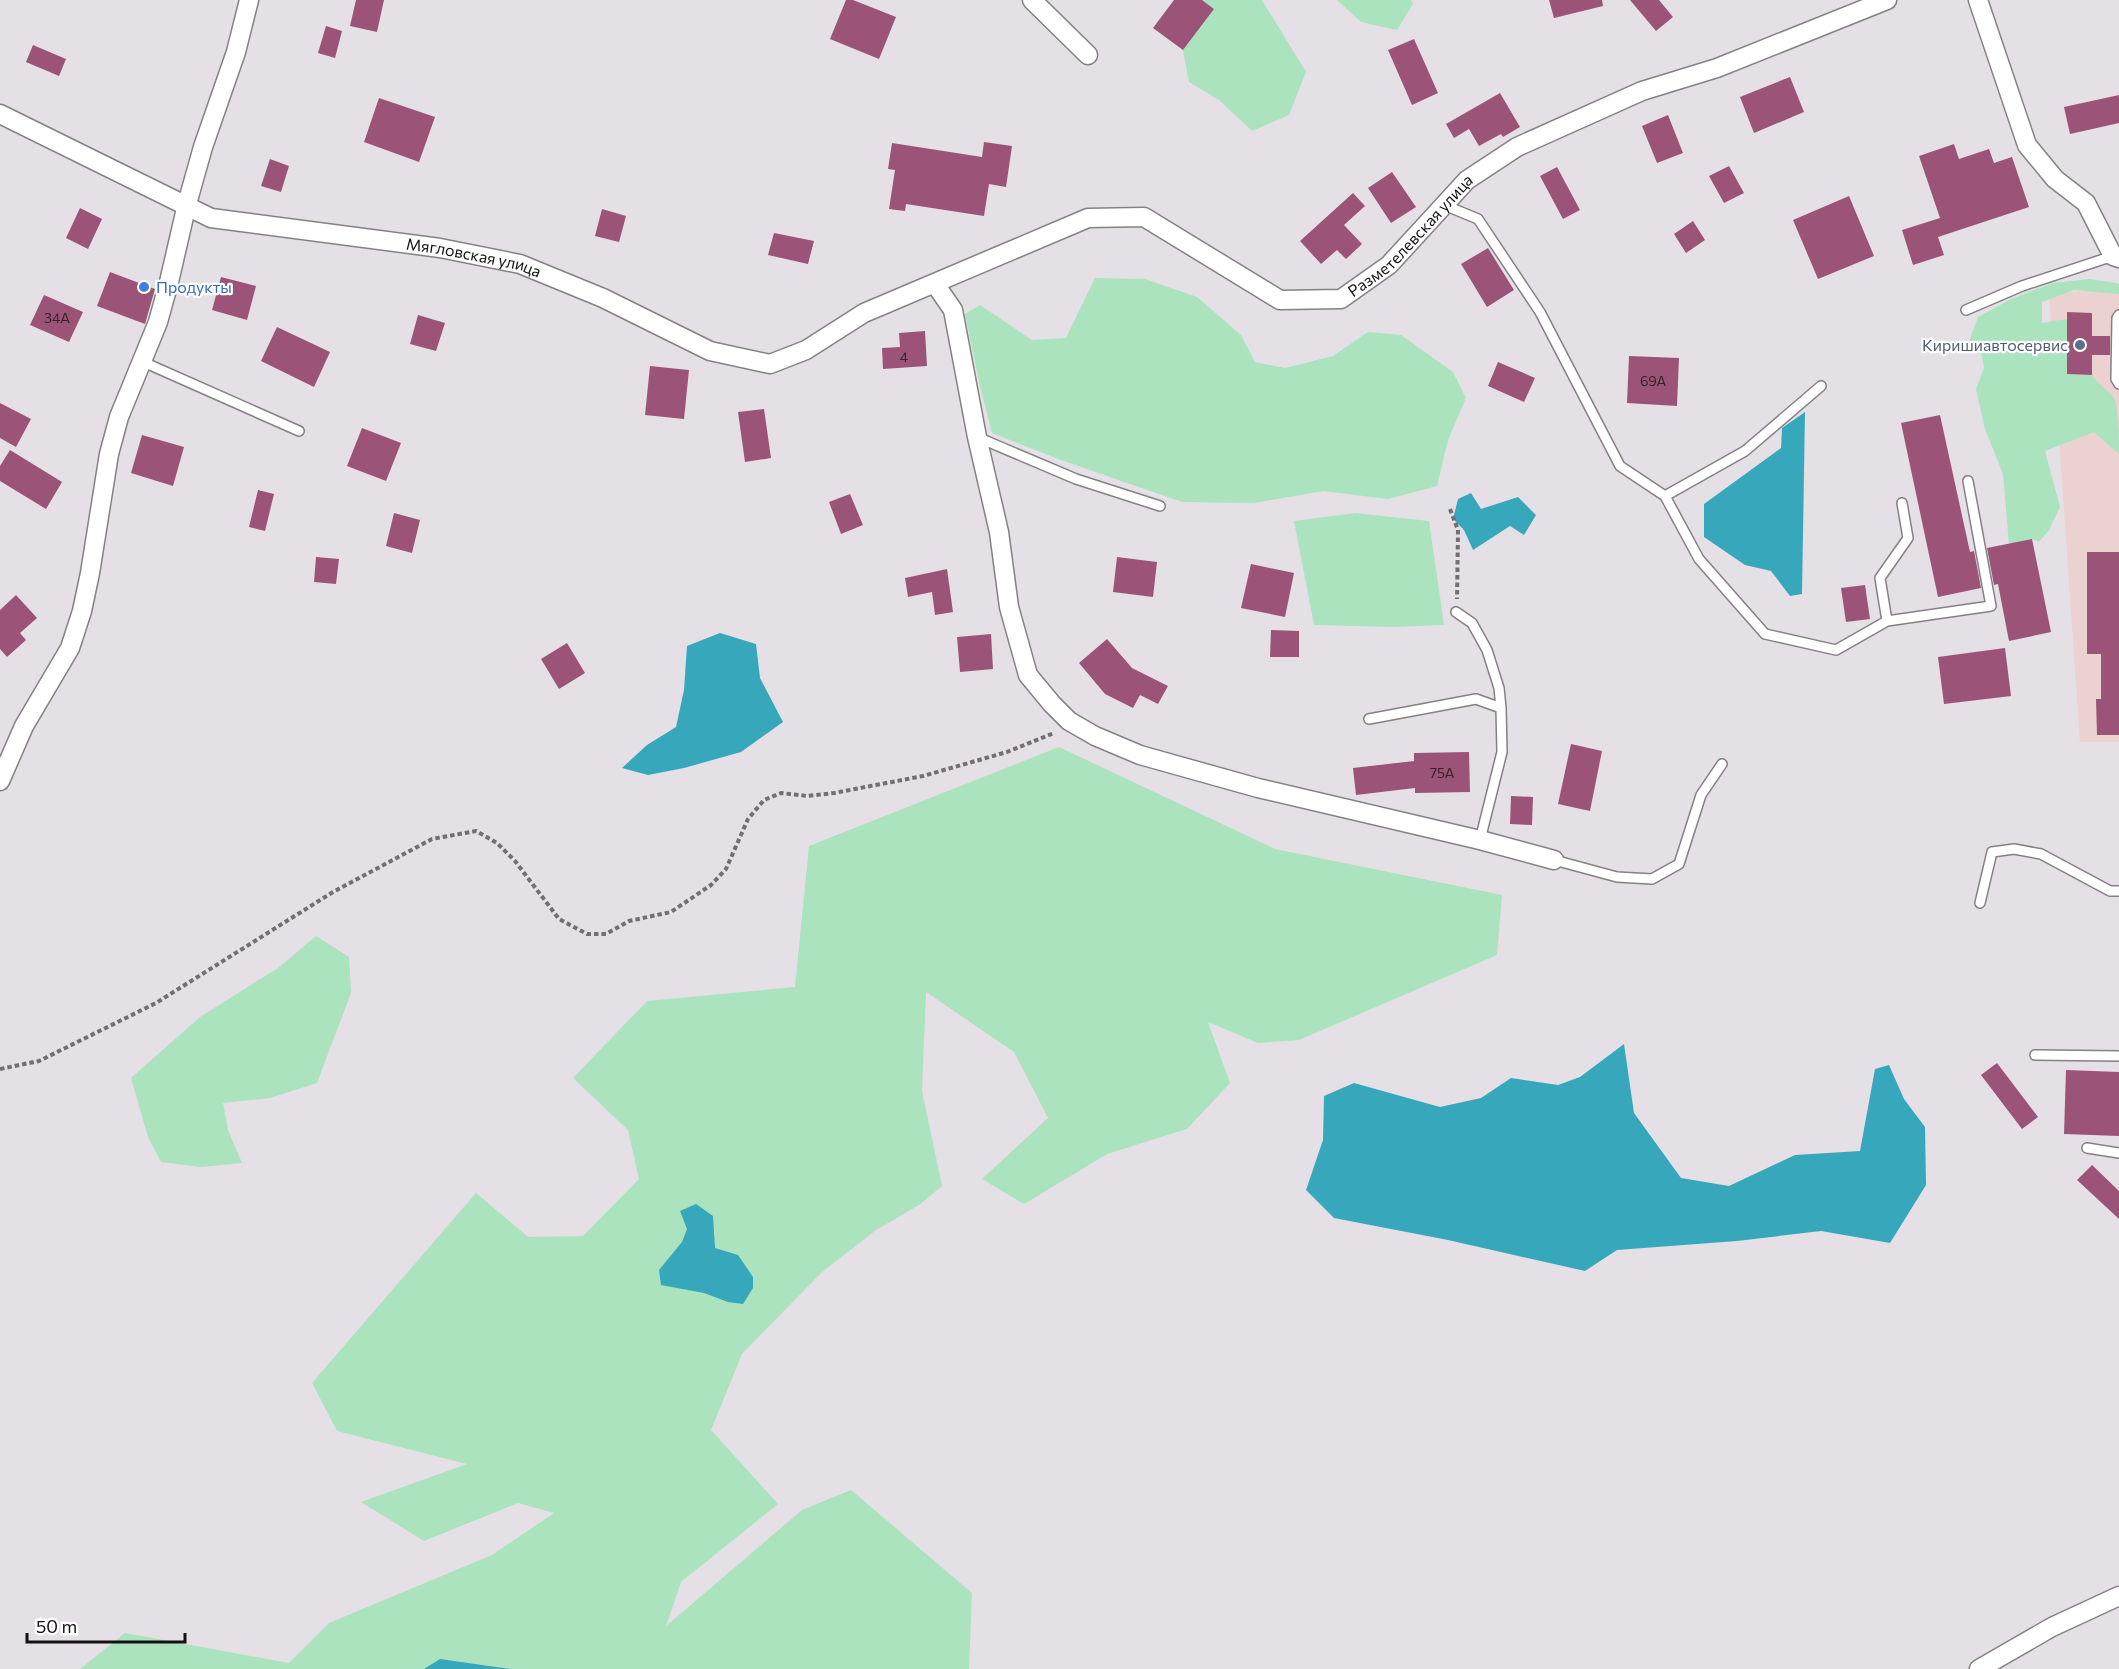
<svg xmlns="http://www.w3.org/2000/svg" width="2119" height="1669" font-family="Commissioner,sans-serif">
	<rect width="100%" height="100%" fill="#e5e0e5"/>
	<path fill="#ebd1d0" d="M2119 288V742H2080L2049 294Z"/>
	<path fill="#aae3be" d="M1202 0H1262L1306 72 1289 115 1252 131 1219 100 1189 82 1183 50 1214 9Z
		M1337 0H1411L1413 4 1397 30 1361 22Z
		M1095 278 1145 279 1197 297 1241 335 1255 362 1285 368 1333 356 1368 332 1401 335 1453 372 1466 398 1448 440 1437 486 1388 499 1323 491 1254 503 1182 502 1061 460 992 433 980 386 965 314 980 305 1032 340 1066 338Z
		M2089 279 2116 283 2119 284V294L2074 290 2042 302V323L2067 319V374L2092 375C2098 386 2108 389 2114 398 2119 412 2119 437 2119 454L2094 432 2045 451 2060 507 2049 530 2039 542 2032 539 2009 544 2003 474 1985 429 1976 389 1984 368 1981 351 1965 353 1978 317 2011 299 2053 283Z
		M1355 513 1429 521 1444 625 1394 627 1314 625 1294 521Z
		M1059 747 1275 849 1502 895 1497 955 1299 1040 1258 1043 1208 1022 1230 1083 1187 1129 1107 1154 1024 1204 982 1179 1048 1118 1014 1052 926 992 922 1091 942 1186 919 1205 876 1230 821 1273 742 1354 711 1430 778 1504 681 1582 666 1626 802 1510 851 1490 972 1593 969 1669H80L125 1633 289 1663 329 1623 492 1555 554 1513 518 1503 424 1541 361 1502 467 1464 337 1431 312 1383 476 1193 528 1237 583 1236 639 1179 628 1130 573 1078 647 1001 795 987 809 846Z
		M316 936 349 957 351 993 317 1083 270 1098 223 1103 228 1130 242 1163 201 1167 161 1162 148 1137 131 1078 200 1017 278 968Z"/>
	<path fill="#37a7bb" d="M1805 412 1802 594 1790 596 1771 571 1745 565 1704 537V504L1781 448 1782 428Z
		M1471 493 1481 509 1518 497 1536 515 1524 535 1510 526 1473 550 1464 530 1453 519 1458 499Z
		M720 633 756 644 760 678 783 722 741 752 684 768 648 775 622 768 647 745 676 727 684 690 687 646Z
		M1624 1044 1634 1113 1681 1178 1729 1186 1795 1155 1860 1151 1875 1069 1889 1065 1904 1099 1925 1127 1926 1185 1890 1243 1821 1231 1737 1241 1617 1250 1585 1271 1448 1240 1334 1218 1306 1190 1323 1140 1324 1096 1354 1083 1440 1107 1481 1098 1511 1078 1558 1085 1580 1077Z
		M696 1204 713 1216 715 1248 738 1255 753 1277V1288L743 1304 728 1302 704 1293 661 1285 659 1270 682 1242 687 1229 680 1211Z
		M440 1659 510 1669H424Z"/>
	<path fill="#9b5477" d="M356 0H384L377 32 350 26Z
		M846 0H853L896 17 879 59 830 39Z
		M1174 0H1202L1214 9 1183 50 1153 28Z
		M1549 0H1602L1603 6 1554 18Z
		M1630 0H1659L1673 17 1656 31Z
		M326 26 342 31 335 58 318 53Z
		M1414 39 1438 93 1412 105 1388 50Z
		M33 45 66 59 59 76 26 62Z
		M1790 77 1804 112 1754 133 1740 97Z
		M1500 93 1520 127 1503 137 1501 134 1479 146 1469 129 1454 138 1446 124Z
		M2119 95V123L2070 134 2064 107Z
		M379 98 435 117 419 162 364 142Z
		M1668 115 1683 153 1657 163 1642 126Z
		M984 142 1012 146 1006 187 989 184 984 216 906 204 905 211 889 209 895 170 888 169 892 143 982 157Z
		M1954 144 1959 159 1989 149 1994 163 2012 157 2029 207 1938 237 1944 255 1913 265 1902 230 1940 218 1919 156Z
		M270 159 289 166 281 192 261 186Z
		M1729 166 1744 193 1724 203 1709 176Z
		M1557 167 1580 210 1563 219 1540 176Z
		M1392 172 1416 207 1391 223 1368 188Z
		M1353 193 1365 206 1344 225 1362 244 1346 259 1337 250 1321 264 1300 241Z
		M1849 196 1874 256 1818 279 1793 220Z
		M80 208 102 219 88 249 66 238Z
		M602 209 626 216 619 242 595 236Z
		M1693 221 1705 240 1686 253 1674 234Z
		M774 233 814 241 808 264 768 255Z
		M1488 248 1514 290 1487 307 1461 264Z
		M110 272 155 289 145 324 97 306Z
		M221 277 256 286 247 320 212 310Z
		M44 295 83 312 69 342 30 325Z
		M2067 312 2092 313V336H2110V355H2092V375L2067 374Z
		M418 315 445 323 436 351 410 344Z
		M277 327 330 352 314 387 261 361Z
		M925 331 927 366 883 369 882 348 900 347 899 333Z
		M1629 356 1679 358 1677 406 1627 403Z
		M1498 362 1535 378 1524 402 1488 386Z
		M650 366 689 370 684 419 645 415Z
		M0 403 31 419 16 447 0 438Z
		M764 409 771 458 745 462 738 412Z
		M1940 415 1970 552 1974 551 1981 588 1938 597 1901 423Z
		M362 428 401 443 386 481 347 466Z
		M142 435 184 447 173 486 131 473Z
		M10 450 62 482 46 509 0 481V466Z
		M258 490 274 494 265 531 249 527Z
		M850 494 863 525 841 534 829 502Z
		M394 513 420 520 412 553 386 546Z
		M2032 539 2051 632 2009 641 1998 584 1994 585 1987 548Z
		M2087 552H2119V735H2097L2096 699H2101V654H2087Z
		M316 557 339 559 336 584 314 582Z
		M1117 557 1157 562 1153 597 1113 592Z
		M1251 564 1294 573 1285 617 1241 608Z
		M947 569 953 612 935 615 932 592 908 597 905 578Z
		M1865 585 1870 619 1846 622 1841 588Z
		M16 595 37 618 20 633 26 640 7 657 0 649V610Z
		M1271 630 1299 631V657H1270Z
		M991 634 993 669 960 672 957 637Z
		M1107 639 1132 668 1168 686 1158 704 1140 695 1133 708 1105 694 1079 663Z
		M567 643 585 673 559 689 541 659Z
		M2005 648 2011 696 1944 704 1938 657Z
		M1571 744 1602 751 1590 811 1558 804Z
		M1469 752 1470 792 1415 793V788L1356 795 1353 768 1414 761V753Z
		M1511 796 1533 797 1532 825 1510 824Z
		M1997 1063 2038 1117 2022 1129 1981 1075Z
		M2066 1070 2119 1072V1136L2064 1134Z
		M2092 1165 2119 1191V1219L2077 1180Z"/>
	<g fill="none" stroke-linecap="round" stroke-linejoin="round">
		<defs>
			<path id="service" d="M1444 205 1478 219 1540 312 1620 466 1665 496 1699 559 1765 634 1836 650 1887 621 1991 606 1968 481
				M1966 310 2022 286 2113 256
				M2119 315 2117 318 2116 379 2119 384
				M141 361 299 431
				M977 437 1076 479 1160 506
				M1665 496 1745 451 1821 386
				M1456 612 1472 623 1487 650 1499 688 1501 708 1502 752 1480 840
				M1887 621 1880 578 1908 538 1902 503
				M1369 719 1476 699 1501 708
				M1554 860 1617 877 1652 879 1679 864 1701 795 1722 764
				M1980 903 1992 852 2014 849 2041 854 2110 891H2119
				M2035 1055 2119 1056
				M2087 1148 2119 1153"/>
			<g id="minor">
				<path d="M1032 0 1088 55"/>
				<path d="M1978 0 2027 145 2055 179 2086 203 2113 256 2119 258"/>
				<path id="s1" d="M0 114 211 218 440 248 520 264 603 298 710 351 770 364 806 350 864 313 1088 218 1144 217 1280 300 1341 299 1389 265 1467 180 1517 147 1642 91 1717 68 1887 0"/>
				<path d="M935 284 953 310 977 437 999 532 1009 607 1028 675 1052 704 1069 721 1095 736 1140 755 1258 788 1480 840 1554 860"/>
				<path d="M0 781 24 726 70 648 82 611 90 573 109 454 119 417 158 322 169 282 187 204 203 147 236 52 249 0"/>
				<path d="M1979 1669 2052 1627 2119 1596"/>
			</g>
		</defs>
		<use href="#service" stroke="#858084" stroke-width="12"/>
		<use href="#minor" stroke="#858084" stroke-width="21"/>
		<path stroke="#726f72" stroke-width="4" stroke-dasharray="4.5 3" stroke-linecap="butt" d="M1450 509 1458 530 1457 599
			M0 1069 39 1061 156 1003 333 892 432 839 476 831 497 843 515 861 559 919 587 934H606L629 921 671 912 711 885 726 869 748 819 764 800 781 793 807 796 834 793 923 776 1007 752 1054 733"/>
		<use href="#service" stroke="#fff" stroke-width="9"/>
		<use href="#minor" stroke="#fff" stroke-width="18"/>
	</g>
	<circle fill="#3f7fe0" stroke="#fff" stroke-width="2" cx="144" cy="287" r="6"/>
	<circle fill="#5c6f8a" stroke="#fff" stroke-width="2" cx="2080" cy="345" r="6"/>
	<g text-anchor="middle" stroke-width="4.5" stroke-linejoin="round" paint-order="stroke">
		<g font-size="14" fill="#35222c">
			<text x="57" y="323">34А</text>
			<text x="904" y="362">4</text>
			<text x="1653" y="386">69А</text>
			<text x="1442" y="778">75А</text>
		</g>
		<g font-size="16" fill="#131113" stroke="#fff">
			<text dy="6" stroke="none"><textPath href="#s1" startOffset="1540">Разметелевская улица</textPath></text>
			<text dy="6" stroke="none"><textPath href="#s1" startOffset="501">Мягловская улица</textPath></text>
		</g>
		<g font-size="16" fill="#366cbe" stroke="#fff" text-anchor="start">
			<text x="156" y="293">Продукты</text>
		</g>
		<g font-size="16" fill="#4e5e75" stroke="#fff" text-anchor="end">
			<text x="2068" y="351">Киришиавтосервис</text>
		</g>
	</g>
	<path d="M27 1633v9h158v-9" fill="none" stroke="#131113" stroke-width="3"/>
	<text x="36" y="1633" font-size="18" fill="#131113" stroke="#ffffff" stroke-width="4.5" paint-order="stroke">50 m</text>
</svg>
